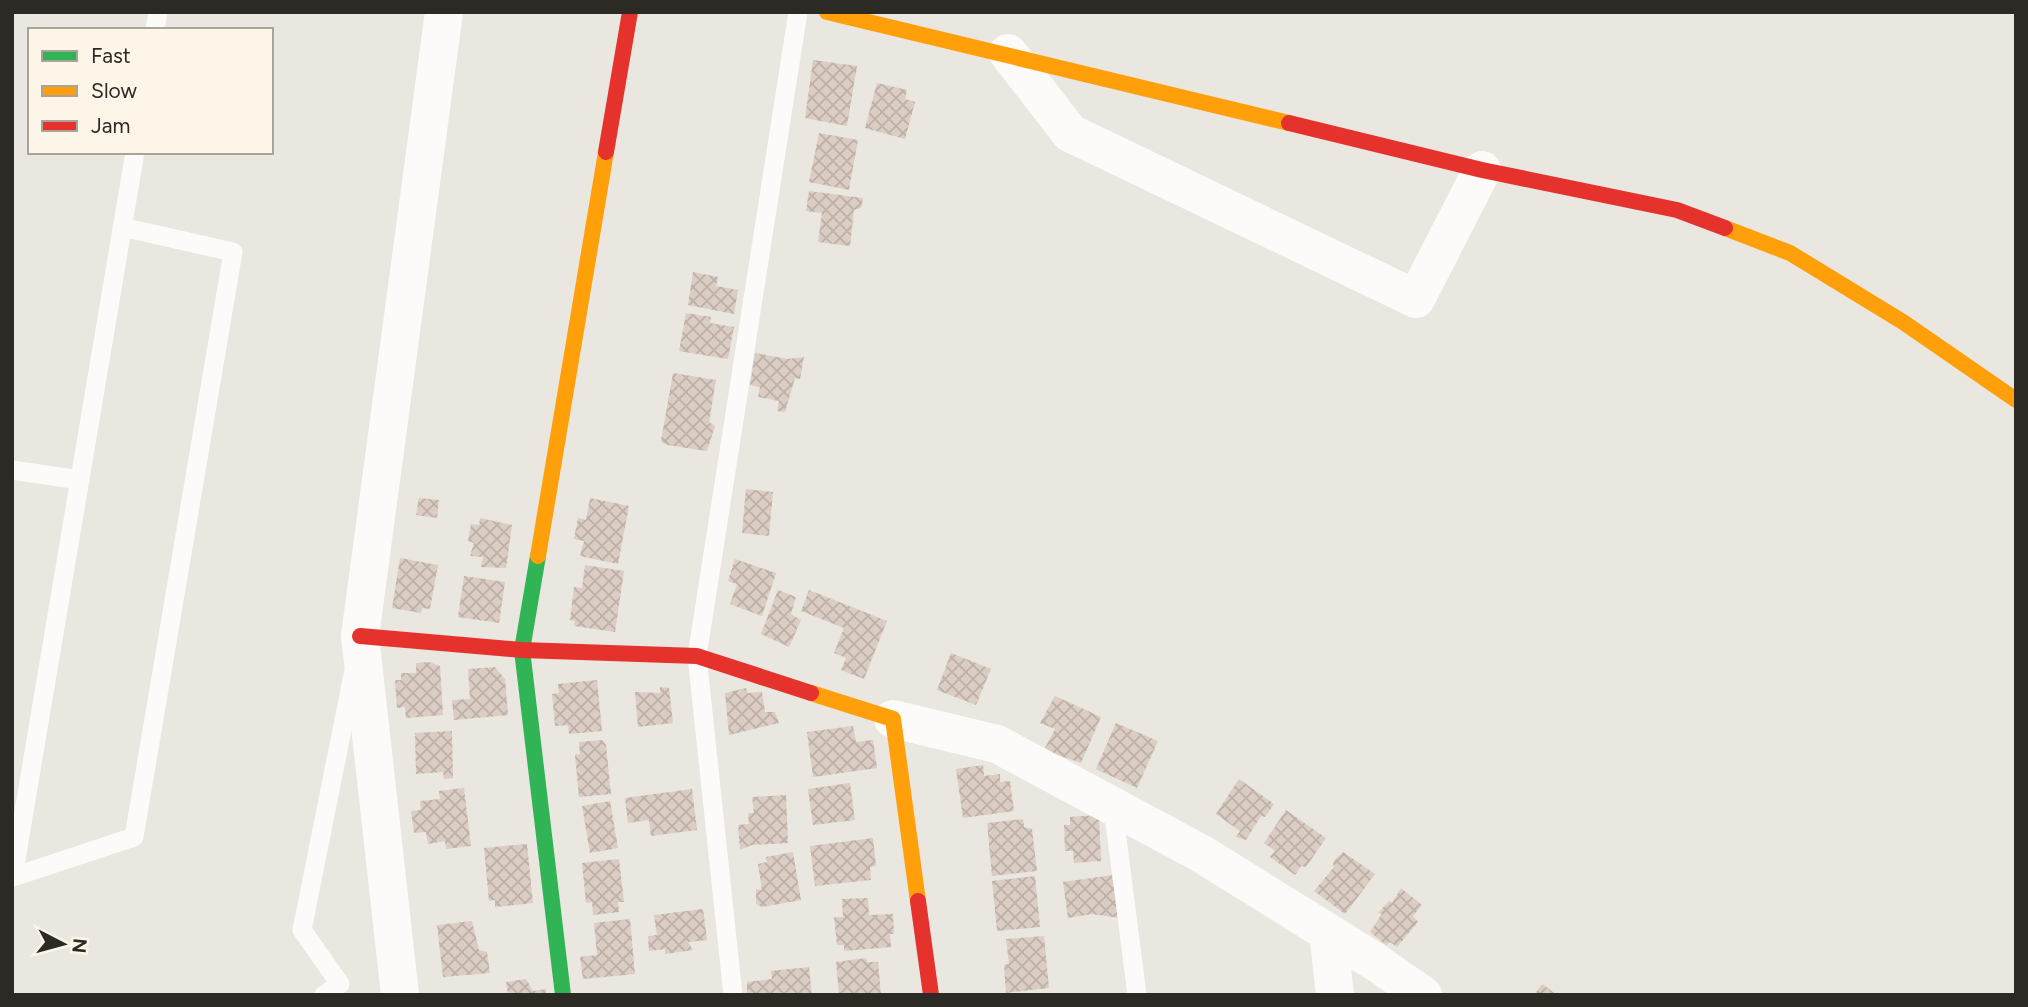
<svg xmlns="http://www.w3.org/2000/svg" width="2028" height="1007" font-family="Figtree,sans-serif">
	<defs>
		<pattern id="building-cross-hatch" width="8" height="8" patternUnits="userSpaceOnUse" patternTransform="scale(1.75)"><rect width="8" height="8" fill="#dbcdc3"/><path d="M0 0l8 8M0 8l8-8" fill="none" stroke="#bcb0a7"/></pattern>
	</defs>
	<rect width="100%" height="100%" fill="#eae6e0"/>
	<path fill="url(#building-cross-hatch)" d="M813 60 857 66 847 126 805 118Z
		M877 83 907 90 905 99 915 102 905 139 865 128Z
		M819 133 858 140 849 190 809 182Z
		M809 191 863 198 861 208 854 210 850 246 818 242 822 213 806 211Z
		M693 272 718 277 716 286 738 290 734 314 688 305Z
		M686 313 711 317 710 323 734 327 728 359 679 351Z
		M755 353 788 359 804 357 800 379 795 378 785 412 777 411 779 401 758 397 760 387 750 385Z
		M673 373 716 380 709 422 715 426 707 451 667 445 661 441Z
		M746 489 773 492 769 536 742 533Z
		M419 498 439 500 437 518 416 515Z
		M590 498 629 506 618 564 580 556 584 541 574 539 578 518 586 520Z
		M480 518 512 525 506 568 481 567 483 557 470 556 474 543 468 541 471 524 479 525Z
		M400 558 438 565 430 609 422 608 421 613 392 608Z
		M735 559 776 573 762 616 730 604 737 584 728 581Z
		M585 565 624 571 615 632 574 626 575 621 570 620 574 587 582 588Z
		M464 576 505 582 499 623 458 617Z
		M778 590 796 597 791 614 801 620 789 647 761 634Z
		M809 590 887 621 864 679 841 670 846 658 834 653 844 628 801 611Z
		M951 653 991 669 976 705 937 690Z
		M429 662 440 666 443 715 406 718 405 707 397 708 395 680H401V673H416V663Z
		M495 667 505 679 508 715 454 720 452 700 470 699 468 669Z
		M597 680 602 731 569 734 568 725 555 726 552 694 559 693 558 684Z
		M660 687 669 688 673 723 638 727 635 692 660 693Z
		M746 688 747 693 762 692 765 712H775L779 723 729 735 725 693Z
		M1055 696 1101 717 1081 763 1044 750 1055 729 1040 723Z
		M1116 723 1158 741 1137 788 1096 769Z
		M853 726 856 742 873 740 877 768 813 777 807 732Z
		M452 731 453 778 444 779 443 772 416 774 415 733Z
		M602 740 606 745 611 794 579 797 575 755 580 754 579 742Z
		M983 765 984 776 1000 774V782L1010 781 1014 811 963 818 956 769Z
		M1239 779 1274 804 1265 817 1261 816 1246 840 1236 837 1240 831 1216 814Z
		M850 783 855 820 813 825 808 789Z
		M464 788 471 846 446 849 445 841 428 844 426 832 414 833 411 811 421 810 420 801 440 799 439 791Z
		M692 789 697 830 651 836 649 820 628 823 625 798Z
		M786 795 788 843 752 845 740 850 738 825 749 824 748 813H754L752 797Z
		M610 801 618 848 590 853 582 806Z
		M1286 810 1326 838 1306 867 1301 866 1295 875 1270 857 1275 851 1264 843Z
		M1099 815 1101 861 1074 863 1073 851H1065L1064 825H1070V817Z
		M1023 819 1024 827 1032 829 1037 871 992 876 987 823Z
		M873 838 876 866 870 867 871 880 815 886 810 846Z
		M527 844 533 903 495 907V900L489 901 484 848Z
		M793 852 801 900 762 907 756 904V889L762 890 758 864 767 862 766 857Z
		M1343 852 1375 874 1345 914 1314 891 1334 867 1333 862Z
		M619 859 624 902H618L619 912 593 915 592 902 586 903 582 863Z
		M1113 875 1120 918 1092 914 1068 918 1063 882Z
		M1035 876 1040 927 997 931 992 881Z
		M1401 888 1422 905 1413 916 1418 922 1397 947 1390 942 1386 945 1370 932 1382 914 1378 913 1389 901 1392 903Z
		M868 898 869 915 893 914 894 934H890L891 947 844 951V945H837L834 917H843L842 899Z
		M703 909 707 940 688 942 693 950 665 954V949L649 951 648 936 657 935 654 915Z
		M630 919 635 974 583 979 580 957 597 955 594 923Z
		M472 921 479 950 487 952 490 973 443 977 437 925Z
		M1044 936 1049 988 1006 993 1004 965 1009 964 1006 939Z
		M866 958 867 962H878L881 995H839L836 962Z
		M809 967 812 995H747V982L772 979 771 971Z
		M526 979 533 991 546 989V995H508L506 982Z
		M1542 984 1557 995H1534Z"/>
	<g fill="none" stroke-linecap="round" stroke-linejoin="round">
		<path stroke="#fcfbfa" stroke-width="19" d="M155 30 158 12
			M122 227 233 252 134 837 13 877 135 152
			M12 470 80 480
			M1113 807 1137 995
			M324 995 340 984 302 930 353 675
			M733 995 697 656 798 12"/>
		<path stroke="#fcfbfa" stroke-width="38" d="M1008 53 1070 133 1416 299 1482 170
			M893 719 997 744 1202 854 1374 961 1423 995
			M1328 932 1335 995
			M400 995 360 636 444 12"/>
		<path stroke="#30b455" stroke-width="16" d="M538 556 522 650 563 995"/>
		<path stroke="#ff9f0a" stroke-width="16" d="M827 12 1289 123
			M1725 228 1790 253 1903 322 2016 400
			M538 556 606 152
			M811 693 893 719 918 901"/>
		<path stroke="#e5322d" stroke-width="16" d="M1289 123 1482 170 1677 210 1725 228
			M606 152 630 12
			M360 636 522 650 697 656 811 693
			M918 901 931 995"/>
	</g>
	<rect width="2028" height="1007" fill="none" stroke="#2c2a25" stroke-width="28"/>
	<rect x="28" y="28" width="245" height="126" fill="#fcf5e8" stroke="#a9a49a" stroke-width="2"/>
	<rect x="42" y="51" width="35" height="10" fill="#30b455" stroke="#a9a49a" stroke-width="2"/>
	<text x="91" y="63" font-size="21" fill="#2c2a25">Fast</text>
	<rect x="42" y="86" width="35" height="10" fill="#ff9f0a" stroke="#a9a49a" stroke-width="2"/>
	<text x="91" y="98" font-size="21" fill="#2c2a25">Slow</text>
	<rect x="42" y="121" width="35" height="10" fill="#e5322d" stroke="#a9a49a" stroke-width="2"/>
	<text x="91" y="133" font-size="21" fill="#2c2a25">Jam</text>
	<g transform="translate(63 944) rotate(96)" stroke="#fcf5e8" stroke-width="5" paint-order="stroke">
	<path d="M0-5L12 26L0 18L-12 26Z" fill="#2c2a25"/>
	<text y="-10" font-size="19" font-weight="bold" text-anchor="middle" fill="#2c2a25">N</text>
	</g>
</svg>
